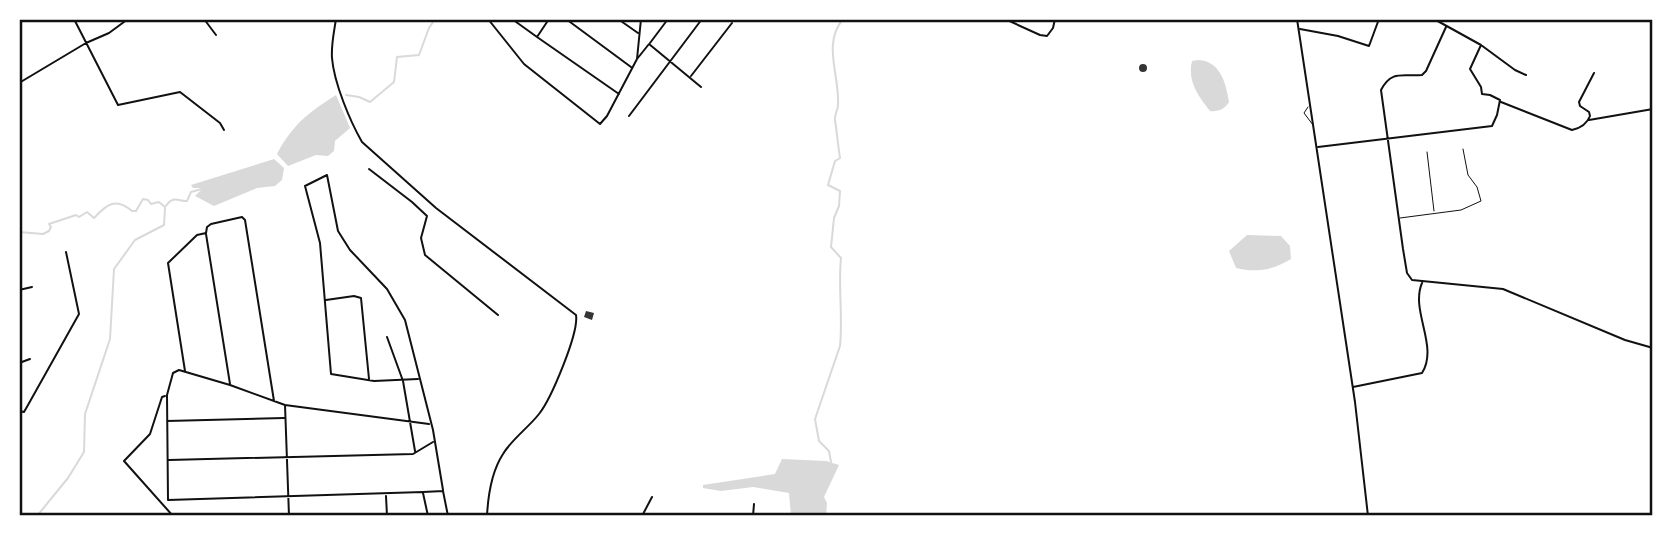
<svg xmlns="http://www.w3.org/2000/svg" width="1672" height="535" font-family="Inter,sans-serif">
	<rect width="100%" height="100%" fill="#fff"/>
	<path fill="#d9d9d9" d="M1198 60C1221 61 1226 84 1229 102 1225 109 1218 112 1210 111 1198 96 1187 80 1192 61Z
		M336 95 350 128 335 141 334 151 328 156 316 155 288 166 277 154C293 124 308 113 336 95Z
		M274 159 284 168 282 180 275 186 257 188 214 206 195 196 203 188H193L191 185Z
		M1247 235 1281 236 1290 246 1291 259C1273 270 1256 273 1236 268L1229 251Z
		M782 459 826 461 839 465 824 497 827 503 826 516H791L789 493 753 487 721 491 703 488V485L775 474Z"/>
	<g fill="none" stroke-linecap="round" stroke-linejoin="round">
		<path stroke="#d9d9d9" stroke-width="2" d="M346 95 359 97 370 102 394 82 397 57 419 55 429 28 435 19
			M19 232 43 234 49 231 51 227 49 224 76 215 79 217 87 212 94 218C107 204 116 197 132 211H136L143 199 148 200 151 204 159 202 165 207C174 194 179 202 187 201L191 192 205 188
			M831 462 829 451 819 441 815 419 840 346C843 316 838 287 841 258L831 247 834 218 839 206 840 191 828 185 835 161 840 158C838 145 837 133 835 120 834 115 838 110 838 105 840 76 822 44 843 19
			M37 516 68 478 84 452 85 414 110 339 114 269 135 240 164 225 165 208"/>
	</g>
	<path fill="#353535" d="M1139 68a4 4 0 1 1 8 0a4 4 0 1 1-8 0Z
		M586 311 594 313 592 320 584 317Z"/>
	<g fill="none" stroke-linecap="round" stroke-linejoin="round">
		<path stroke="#111" stroke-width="1" d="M1308 107 1304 113 1313 125
			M1427 152 1434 211
			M1400 218 1461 210 1481 201 1477 187 1468 175 1463 149"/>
		<path stroke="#111" stroke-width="2" d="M74 19 118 105 180 92 220 123 224 130
			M204 19 216 35
			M488 19 524 64 600 124 607 116 637 59 641 19
			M512 19 537 37 549 19
			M566 19 631 67
			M618 19 638 33
			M765 19 768 21 770 19
			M1005 19 1040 35 1047 36 1053 28 1055 19
			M1434 19 1481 45 1515 70 1526 75
			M1446 27 1426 71 1422 75C1404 77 1392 69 1381 90L1403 249 1407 273 1412 280 1503 289 1625 340 1653 348
			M1300 29 1338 36 1369 46 1379 19
			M537 37 619 94
			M650 43 668 19
			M637 59 649 44 701 87
			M691 76 732 23
			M19 83 86 43 109 33 128 19
			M1501 102 1572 130C1581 128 1587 124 1590 116L1589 112 1580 106 1579 102 1594 73
			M629 116 702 19
			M1589 120 1653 109
			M1318 147 1492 126 1497 115 1500 100 1490 95 1482 94 1481 87 1470 69 1481 45
			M369 169 412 202 427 216 421 238 425 255 498 315
			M206 234 230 384
			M19 290 32 287
			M326 300 354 296 361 298 369 379
			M387 337 403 381 415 451
			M19 363 30 359
			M185 371 168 263 197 235 206 233 207 227 211 224 242 217 245 220 274 401
			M418 379 374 381 331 374 320 243 305 186 327 175 338 231 350 250 387 289 405 320 433 430 443 490
			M1353 387 1422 373C1439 346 1410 311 1422 283
			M165 396 162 397 150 434 124 461 173 516
			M285 405 429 424
			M19 411 24 412 28 405 79 314 66 252
			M167 421 284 418
			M169 460 413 454 433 442
			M423 493 428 516
			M386 496 387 516
			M289 516 285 405 230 385 179 370 173 373 167 395 168 500 423 492 443 491 448 516
			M642 516 652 497
			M753 516 754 504"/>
		<path stroke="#111" stroke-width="2" d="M336 19C334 32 331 45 332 58 334 83 350 121 362 142L436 208 576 315C579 333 551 399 539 414 528 428 512 439 503 454 492 471 488 496 487 516
			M1297 19 1355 402 1368 516"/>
	</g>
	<rect width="1672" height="535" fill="none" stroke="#ffffff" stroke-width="42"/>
	<rect x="21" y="21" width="1630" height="493" fill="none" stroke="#111" stroke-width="2.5"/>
</svg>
